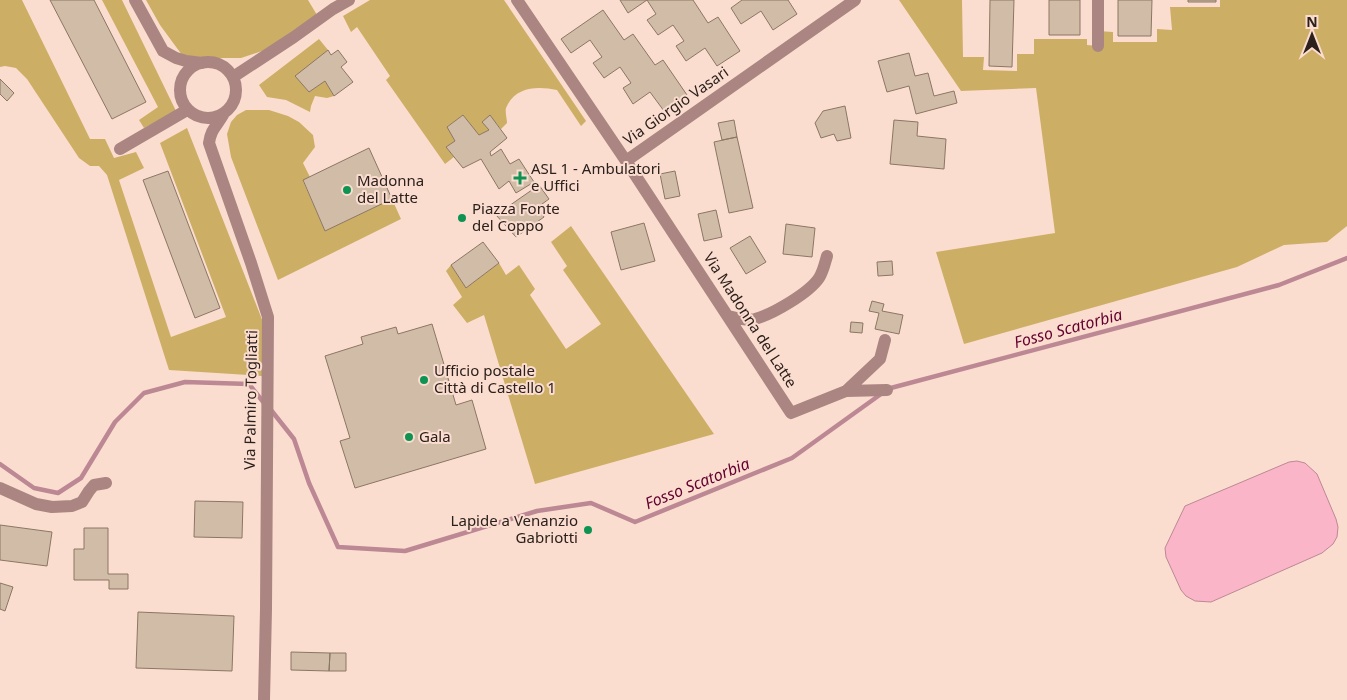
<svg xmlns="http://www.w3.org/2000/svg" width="1347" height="700" font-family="'Noto Sans',sans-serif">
	<rect width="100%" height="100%" fill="#fbddd0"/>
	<path fill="#ccaf65" d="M0 0H22L90 139H105L114 158 136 152 144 168 119 180 171 337 226 317 160 143 187 128 263 322 262 376 169 370 107 175 99 166H90L79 158 27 79 16 68 5 66 0 67Z
		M102 0H122L176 111 144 128 139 120 158 107Z
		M146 0H308L317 15 265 50 241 58H202L182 55 160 25Z
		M370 0H504L586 121 581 126 557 90C538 86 515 86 506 108 505 112 507 119 507 123L501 129 490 116 489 130 479 135 463 115 448 126 455 141 446 147 454 157 445 164 386 80 390 76 357 27 351 32 343 16Z
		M899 0H962L963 57H984L983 70 1017 71V54H1034V39H1087V45L1098 46V31L1113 32V42H1157V29L1172 30 1170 7H1220V0H1347V226L1327 242 1284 245 1237 267 964 344 936 252 1055 233 1036 88 961 91Z
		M319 39 328 50 296 76 309 92 325 81 334 96 327 98 315 96 311 106 310 112 286 100 267 97 259 85Z
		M246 110H269L288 116 299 122 313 135 315 147 303 163 310 177 303 181 325 231 392 199 401 219 278 280 231 157 227 134 231 122 237 115Z
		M571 226 714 434 535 484 484 315 467 323 453 305 462 297 446 271 451 265 466 288 499 263 506 275 519 265 535 289 530 295 566 349 601 324 563 270 567 266 551 242Z"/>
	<path fill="#fab5c8" stroke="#bc8894" d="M1297 461 1305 463 1317 474 1336 519 1338 527 1337 537 1333 544 1322 553 1211 602 1195 601 1186 596 1181 590 1166 557 1165 548 1185 506 1289 462Z"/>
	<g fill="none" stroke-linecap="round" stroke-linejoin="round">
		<path stroke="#bc8894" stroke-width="4.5" d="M887 389 1279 285 1347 258
			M271 410 294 439 309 483 338 547 405 551 537 511 591 503 635 522 792 458 881 394
			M0 464 34 488 58 493 81 478 115 422 144 393 185 382 249 384 264 403"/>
	</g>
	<path fill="#d1bca7" stroke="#8a7763" d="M50 0H94L146 102 112 119Z
		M620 0H693L708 23 718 17 740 51 717 66 705 48 686 61 676 46 684 41 673 25 658 35 647 20 656 14 647 0 628 13Z
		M742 0H788L797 14 773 30 761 11 741 24 731 8Z
		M990 0H1014L1012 67 989 66Z
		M1049 0H1080V35H1049Z
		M1118 0H1152L1151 36H1118Z
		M1188 0H1216V2H1188Z
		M603 10 624 40 633 34 655 65 663 60 687 95 664 111 650 92 633 104 623 88 631 83 620 67 604 78 593 63 602 57 590 40 571 53 561 39Z
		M328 50 331 55 338 50 347 62 341 67 353 82 334 96 325 81 309 92 295 76Z
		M909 53 915 76 928 73 934 96 954 91 957 103 916 114 909 86 887 92 878 61Z
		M0 79 14 93 7 101 0 94Z
		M845 106 851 138 837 141 834 134 821 138 815 123 823 111Z
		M463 115 479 135 489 130 482 122 490 115 507 138 490 152 491 156 501 149 510 164 519 159 534 182 516 193 509 181 499 189 481 159 463 168 446 147 455 141 447 127Z
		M734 120 737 137 722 140 718 123Z
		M894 120 918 122 917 136 946 139 944 169 890 164Z
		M737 137 753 208 729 213 714 142Z
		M369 148 392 199 325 231 303 180Z
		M168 171 220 308 195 318 143 180Z
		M675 171 680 196 665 199 660 174Z
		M539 185 549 199 538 207 544 217 516 237 496 215Z
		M716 210 722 237 704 241 698 214Z
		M644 223 655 261 621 270 611 232Z
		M786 224 815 228 812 257 783 254Z
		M750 236 766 262 746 274 730 248Z
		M483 242 499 263 466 288 451 265Z
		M892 261 893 275 878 276 877 262Z
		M872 301 884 304 882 311 903 315 899 334 875 329 879 313 869 311Z
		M851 322 863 323 862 333 850 332Z
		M432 324 456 405 472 400 486 449 355 488 340 441 350 438 325 356 363 344 361 337 396 327 398 334Z
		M195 501 243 502 242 538 194 537Z
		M0 525 52 532 47 566 0 560Z
		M84 528H108V574H128V589H109V580H74V549H84Z
		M0 583 13 587 5 611 0 609Z
		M138 612 234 616 232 671 136 668Z
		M291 652 330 653 329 671 291 670Z
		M330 653H346V671H329Z"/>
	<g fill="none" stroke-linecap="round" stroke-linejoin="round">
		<path stroke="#aa8582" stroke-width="12" d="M135 0 163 51 176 58 186 61 202 63
			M517 0 626 161 855 0
			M1098 0V46
			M180 90a28 28 0 1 1 56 0a28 28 0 1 1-56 0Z
			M233 77 294 37 333 9 349 0
			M223 115C216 127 211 129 209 143L251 263 268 317 266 609 264 700
			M120 149 187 110
			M626 161 791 413 846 391 887 390
			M728 316C736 318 746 321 755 319 773 314 809 293 819 278 823 272 825 263 827 256
			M846 391 880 359 885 340
			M0 488 36 504 52 507 72 506 82 502 89 491 94 485 106 483"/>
	</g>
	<g fill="#0e9352" stroke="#fbddd0" stroke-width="2">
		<path d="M517.5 170.5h5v5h5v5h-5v5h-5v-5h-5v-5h5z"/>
		<circle cx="347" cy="190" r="5"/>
		<circle cx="462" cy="218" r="5"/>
		<circle cx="424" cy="380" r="5"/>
		<circle cx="409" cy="437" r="5"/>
		<circle cx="588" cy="530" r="5"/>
	</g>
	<g text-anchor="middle" stroke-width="4" stroke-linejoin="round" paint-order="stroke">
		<g font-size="15" fill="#2b201c" stroke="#fbddd0">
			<text transform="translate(676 106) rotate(-35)" y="5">Via Giorgio Vasari</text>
			<text transform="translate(750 320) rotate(57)" y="5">Via Madonna del Latte</text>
			<text transform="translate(251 400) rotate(-89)" y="5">Via Palmiro Togliatti</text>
		</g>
		<g font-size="15" fill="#2b201c" stroke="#fbddd0" text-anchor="start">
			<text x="531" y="174">ASL 1 - Ambulatori<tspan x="531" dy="17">e Uffici</tspan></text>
			<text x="357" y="186">Madonna<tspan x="357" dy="17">del Latte</tspan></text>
			<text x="472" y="214">Piazza Fonte<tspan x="472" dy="17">del Coppo</tspan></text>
			<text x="434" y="376">Ufficio postale<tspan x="434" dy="17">Città di Castello 1</tspan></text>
			<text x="419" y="442">Gala</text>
			<text x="578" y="526" text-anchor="end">Lapide a Venanzio<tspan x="578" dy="17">Gabriotti</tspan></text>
		</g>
		<g font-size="16" font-style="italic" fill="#64002f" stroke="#fbddd0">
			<text transform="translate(1068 328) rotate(-15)" y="6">Fosso Scatorbia</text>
			<text transform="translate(697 483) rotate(-22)" y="6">Fosso Scatorbia</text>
		</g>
	</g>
	<g transform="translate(1312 35)" stroke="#fbddd0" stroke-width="4" paint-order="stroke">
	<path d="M0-4L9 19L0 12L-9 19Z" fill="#2b201c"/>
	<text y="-8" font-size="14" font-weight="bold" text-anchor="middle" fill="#2b201c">N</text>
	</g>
</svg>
